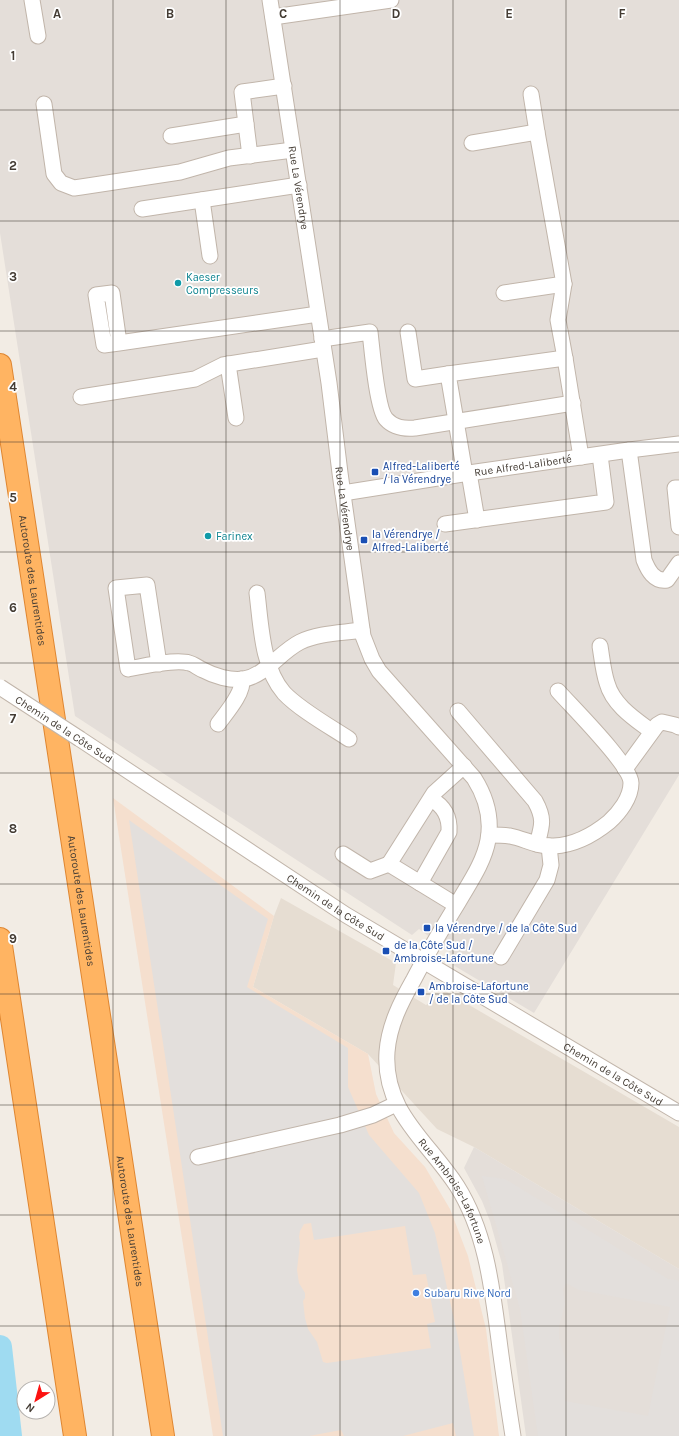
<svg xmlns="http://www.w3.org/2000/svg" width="679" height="1436" font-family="Karla,sans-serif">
	<rect width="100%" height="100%" fill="#f2ece4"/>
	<path fill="#e6ddd2" d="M281 898 396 963 393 985 426 1005 445 991 679 1127V1269L474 1147 437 1129 368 1054 253 987 274 916Z"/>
	<path fill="#f5dfce" d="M113 798 274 916 253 987 368 1054 376 1094 394 1133 425 1167 450 1209 468 1256 486 1329 499 1436H213Z"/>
	<path fill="#e4ded9" d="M0 0H679V775L534 1013 453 965 450 952 419 929 412 935 75 716 0 233Z
		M474 1147 679 1269V1436H526L502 1264 490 1221 482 1201 464 1168Z"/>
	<path fill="#e3dfdc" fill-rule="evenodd" d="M129 820 268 919 247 987 348 1048V1087L369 1135 419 1193 435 1233 457 1333 474 1436H456L453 1423 403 1436H344L341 1430 309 1436H223ZM311 1223 314 1240 405 1226 413 1275 426 1274 435 1322 427 1324 431 1348 327 1363 323 1362 317 1342 308 1329 305 1318 303 1301 305 1298V1293L299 1283 297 1270 300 1243 299 1237 300 1231 304 1224Z
		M482 1176 505 1179 668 1279 677 1280 679 1282V1436H538L520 1309ZM566 1283 579 1290 670 1307 648 1416 565 1401 567 1365 559 1338V1326L565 1304 563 1290Z"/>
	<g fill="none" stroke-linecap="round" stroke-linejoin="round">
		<path stroke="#9fdbf1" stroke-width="24" d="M0 1347 10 1436"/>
		<defs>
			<g id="minor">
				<path d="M32 0 38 36"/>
				<path id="s1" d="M270 0 329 383 340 473 363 636 372 659 379 671 474 778C486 797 492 818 488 840 484 862 470 882 459 901 443 927 428 952 414 979 401 1002 389 1025 387 1052 383 1112 428 1141 457 1186 486 1232 492 1287 499 1340 503 1372 508 1404 513 1436"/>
				<path d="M273 17 391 0"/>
				<path d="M531 94 537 132"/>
				<path d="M44 104 54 174 61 183 74 188 81 187 180 172 229 158 293 150"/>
				<path d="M171 136 246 124"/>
				<path d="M472 143 537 132 564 284 558 320 565 358"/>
				<path d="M250 156 242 92 284 86"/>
				<path d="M202 200 210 256"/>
				<path d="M142 209 299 185"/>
				<path d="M504 293 564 284"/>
				<path d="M408 332 415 379 448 374"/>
				<path d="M322 339 370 332C372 349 377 409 386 419 394 428 404 429 415 428L573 403"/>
				<path d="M119 343 112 293 96 295 104 345 119 343 318 314"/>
				<path d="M228 364 236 418"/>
				<path d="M81 397 195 379 223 365 323 349"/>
				<path d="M629 450 644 560C648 570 654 582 667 580L679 563"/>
				<path d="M469 473 477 520"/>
				<path d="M465 474 448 374 565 358 581 457"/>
				<path d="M679 488H675L679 527"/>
				<path id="s2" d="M343 493 469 473 629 450 679 444"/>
				<path d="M445 524 606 502 600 455"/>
				<path d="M257 593C261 625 262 668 284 693 299 709 329 726 349 739"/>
				<path d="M600 646C602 658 603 671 607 683 613 705 635 719 651 731"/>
				<path d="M159 664 147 585 116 588 128 669C143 666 176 659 189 663 194 664 198 668 203 670 214 676 230 681 244 679 266 675 280 652 300 642 318 633 342 633 362 630"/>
				<path d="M458 711 535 801C545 819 542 826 537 844"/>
				<path d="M218 724C226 713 244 693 242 679"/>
				<path id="s3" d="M80 739 346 915 679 1113"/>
				<path d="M625 769 657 725 662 722 675 725 679 727"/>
				<path d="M489 835C496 835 503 835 510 836 525 839 538 847 554 846 575 845 593 835 609 822 619 813 631 798 631 783 631 765 572 707 558 691"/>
				<path d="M343 854 370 871 389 864"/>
				<path d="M420 883 449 832C450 817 444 806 431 799"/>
				<path d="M456 905 389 864 434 793 464 766"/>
				<path d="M501 957 547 880 551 865 549 846"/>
				<path d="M198 1157 340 1125 373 1115 396 1104"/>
			</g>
			<g id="highway">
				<path id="s4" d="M0 365 163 1436"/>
				<path d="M0 939 75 1436"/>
			</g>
		</defs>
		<use href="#minor" stroke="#c1b5aa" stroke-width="17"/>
		<use href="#highway" stroke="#df8631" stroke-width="24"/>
		<use href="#minor" stroke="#fff" stroke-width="15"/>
		<use href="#highway" stroke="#ffb462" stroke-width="22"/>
		<defs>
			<path id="minor-bridge" d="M0 687 80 739"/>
		</defs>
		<use href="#minor-bridge" stroke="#c1b5aa" stroke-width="17" stroke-linecap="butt"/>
		<use href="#minor-bridge" stroke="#fff" stroke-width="15"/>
	</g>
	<path fill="none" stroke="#443c34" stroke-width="1" stroke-opacity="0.55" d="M113 0V1436M226 0V1436M340 0V1436M453 0V1436M566 0V1436M0 110H679M0 221H679M0 331H679M0 442H679M0 552H679M0 663H679M0 773H679M0 884H679M0 994H679M0 1105H679M0 1215H679M0 1326H679"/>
	<g fill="#0f9aa8" stroke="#fff" stroke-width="1.5">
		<circle cx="178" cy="283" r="4"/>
		<circle cx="208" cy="536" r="4"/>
	</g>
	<g fill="#1a4fb4" stroke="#fff" stroke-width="1.5">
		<rect x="371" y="468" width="8" height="8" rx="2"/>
		<rect x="360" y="536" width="8" height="8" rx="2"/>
		<rect x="423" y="924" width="8" height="8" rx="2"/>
		<rect x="382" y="947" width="8" height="8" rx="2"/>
		<rect x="417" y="988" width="8" height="8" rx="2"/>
	</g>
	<circle fill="#3f7fe0" stroke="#fff" stroke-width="1.5" cx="416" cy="1293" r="4"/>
	<g text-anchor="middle" stroke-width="3.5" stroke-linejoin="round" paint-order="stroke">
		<g font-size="11" fill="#443c34" stroke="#fff">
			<text dy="4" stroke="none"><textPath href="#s1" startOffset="190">Rue La Vérendrye</textPath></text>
			<text dy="4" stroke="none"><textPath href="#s2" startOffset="182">Rue Alfred-Laliberté</textPath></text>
			<text dy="4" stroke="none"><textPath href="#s1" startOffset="514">Rue La Vérendrye</textPath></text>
			<text dy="4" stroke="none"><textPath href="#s4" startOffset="218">Autoroute des Laurentides</textPath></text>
			<text transform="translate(64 729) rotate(33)" y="4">Chemin de la Côte Sud</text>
			<text dy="4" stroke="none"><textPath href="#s4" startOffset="542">Autoroute des Laurentides</textPath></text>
			<text dy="4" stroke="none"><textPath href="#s3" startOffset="306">Chemin de la Côte Sud</textPath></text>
			<text dy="4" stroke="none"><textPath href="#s3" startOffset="630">Chemin de la Côte Sud</textPath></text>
			<text dy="4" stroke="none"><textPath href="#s1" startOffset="1283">Rue Ambroise-Lafortune</textPath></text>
			<text dy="4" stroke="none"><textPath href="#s4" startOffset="866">Autoroute des Laurentides</textPath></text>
		</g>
		<g font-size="11" fill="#0d838f" stroke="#fff" text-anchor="start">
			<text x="186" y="281">Kaeser<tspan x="186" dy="13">Compresseurs</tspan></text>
			<text x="216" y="540">Farinex</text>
		</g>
		<g font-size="11" fill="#164399" stroke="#fff" text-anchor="start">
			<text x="383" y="470">Alfred-Laliberté<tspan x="383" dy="13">/ la Vérendrye</tspan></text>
			<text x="372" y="538">la Vérendrye /<tspan x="372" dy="13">Alfred-Laliberté</tspan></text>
			<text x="435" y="932">la Vérendrye / de la Côte Sud</text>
			<text x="394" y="949">de la Côte Sud /<tspan x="394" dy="13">Ambroise-Lafortune</tspan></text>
			<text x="429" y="990">Ambroise-Lafortune<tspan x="429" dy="13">/ de la Côte Sud</tspan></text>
		</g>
		<g font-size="11" fill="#366cbe" stroke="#fff" text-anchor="start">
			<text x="424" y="1297">Subaru Rive Nord</text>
		</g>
	</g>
	<g font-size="13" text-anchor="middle" font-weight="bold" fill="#443c34" stroke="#fff" stroke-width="3.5" stroke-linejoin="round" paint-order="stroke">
		<text x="57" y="18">A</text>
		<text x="170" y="18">B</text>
		<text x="283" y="18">C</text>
		<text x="396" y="18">D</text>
		<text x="509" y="18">E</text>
		<text x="622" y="18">F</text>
		<text x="13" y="60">1</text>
		<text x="13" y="170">2</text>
		<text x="13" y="281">3</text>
		<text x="13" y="391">4</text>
		<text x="13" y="502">5</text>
		<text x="13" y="612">6</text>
		<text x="13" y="723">7</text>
		<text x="13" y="833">8</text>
		<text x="13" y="943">9</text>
	</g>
	<g transform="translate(36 1400) rotate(217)"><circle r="19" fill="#ffffff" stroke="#b4b1ae"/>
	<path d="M0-3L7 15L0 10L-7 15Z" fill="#fc1211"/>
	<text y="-6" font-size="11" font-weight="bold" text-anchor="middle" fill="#443c34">N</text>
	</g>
</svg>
